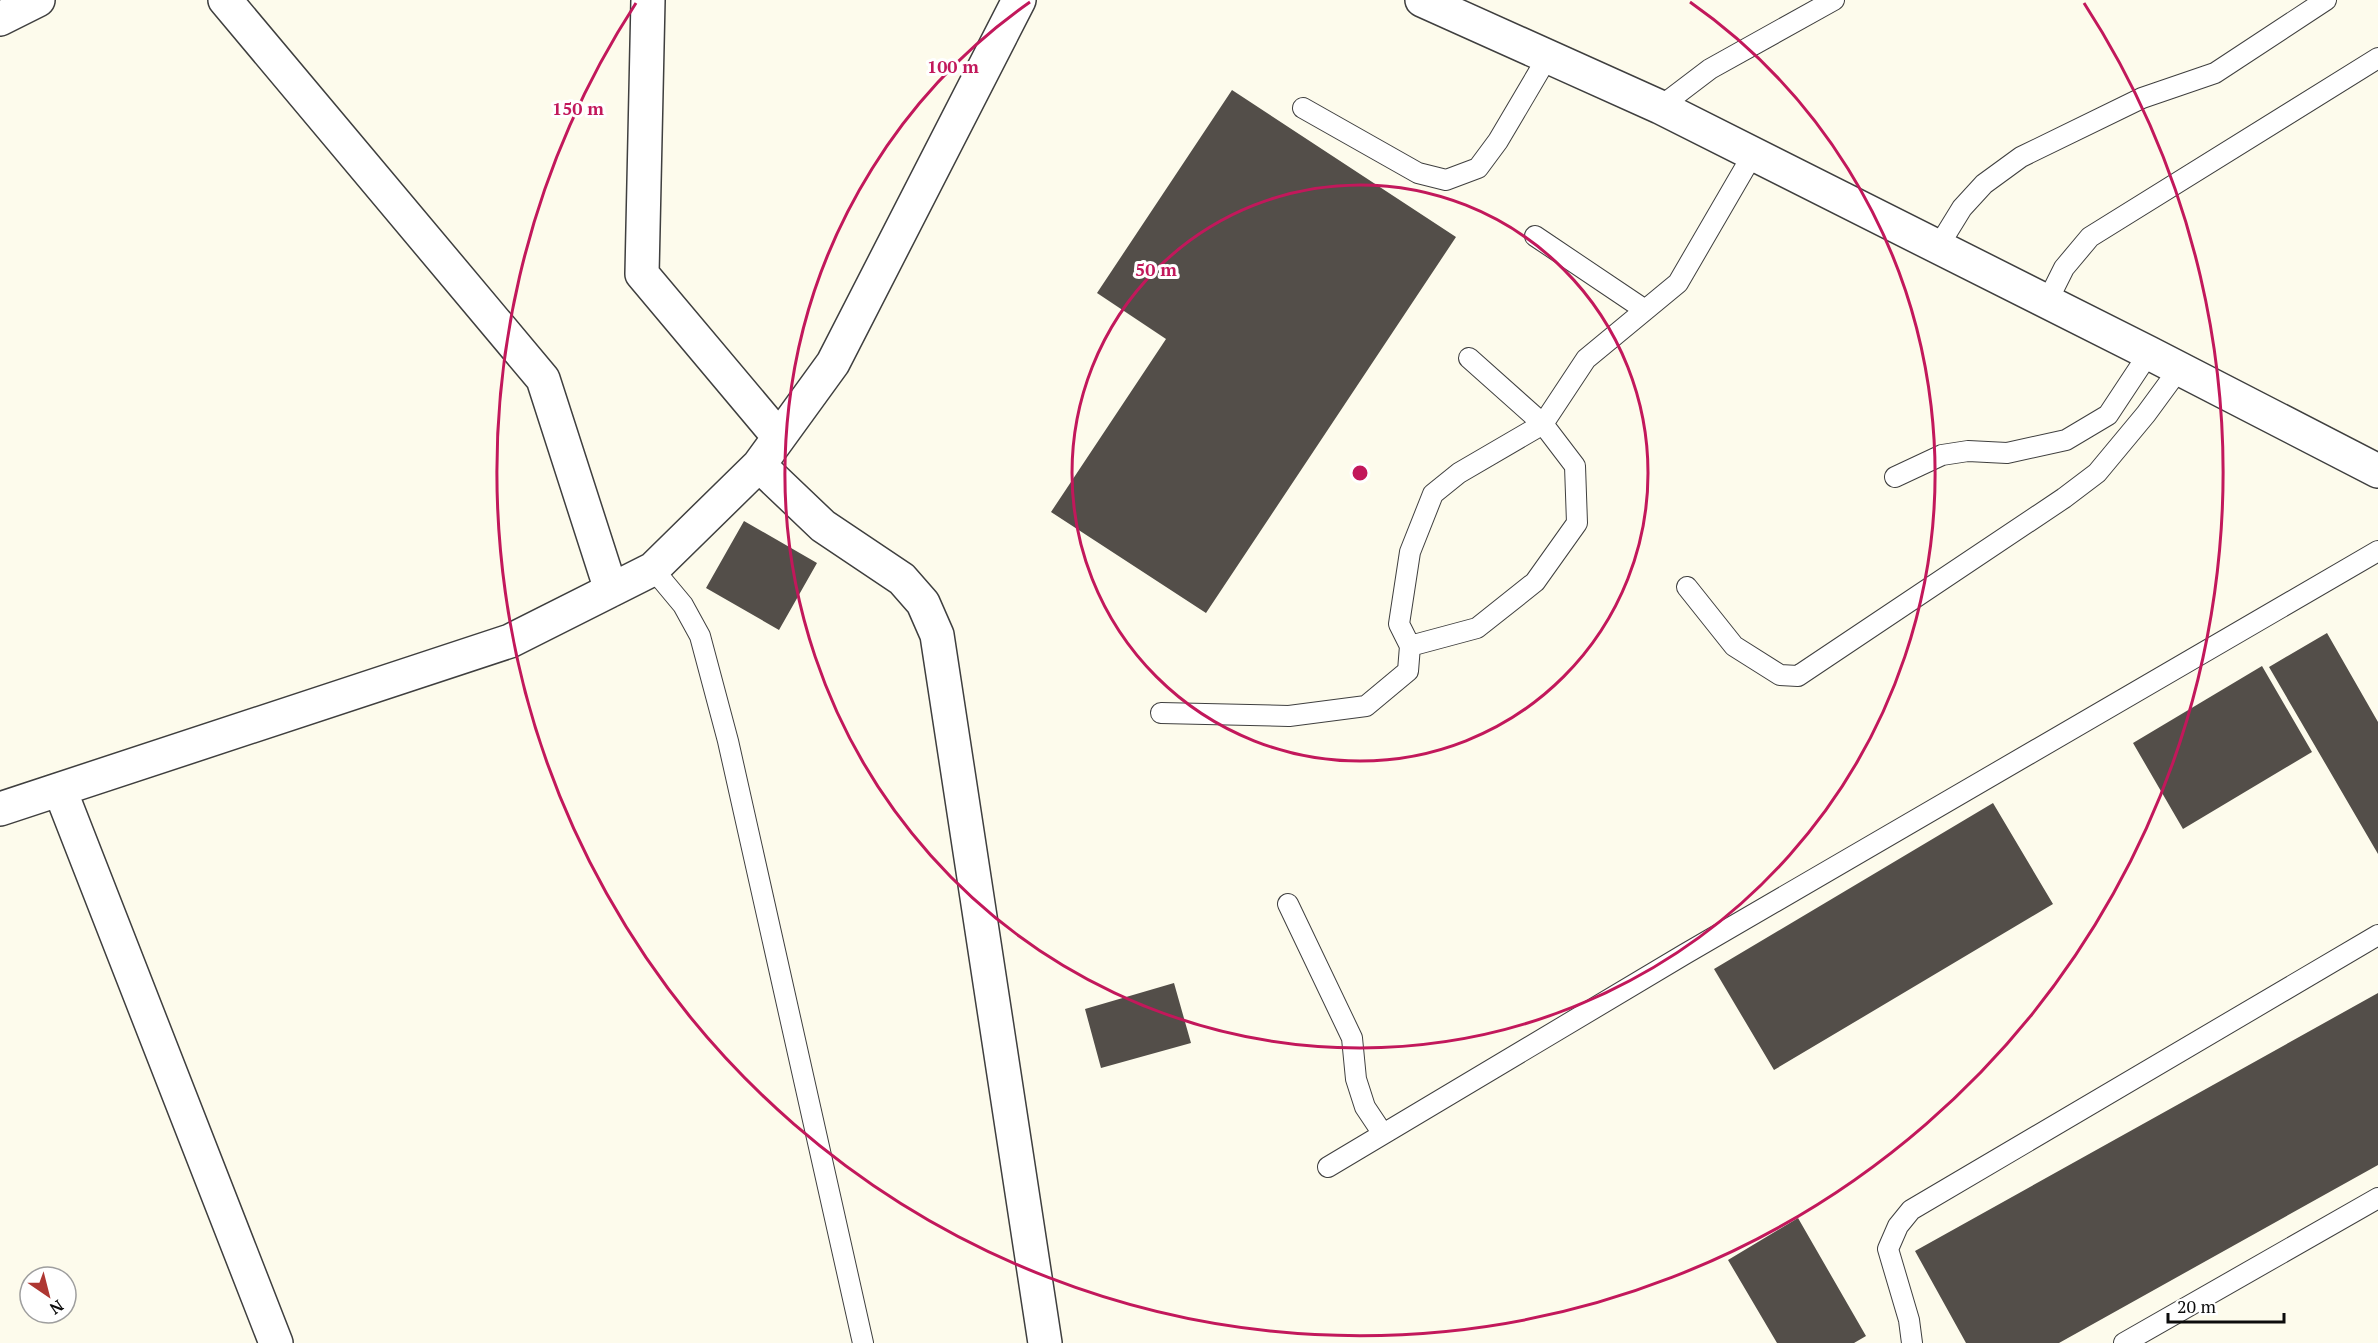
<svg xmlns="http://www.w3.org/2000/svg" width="2378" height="1343" font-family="'PT Serif',serif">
	<rect width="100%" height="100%" fill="#fdfbec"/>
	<path fill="#534e49" d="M1232 90 1456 237 1206 613 1051 512 1166 339 1097 293Z
		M744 521 817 563 779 630 706 588Z
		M2327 633 2378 722V854L2269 667Z
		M2262 666 2312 752 2183 829 2133 743Z
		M1993 803 2053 904 1774 1070 1714 969Z
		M1174 983 1191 1043 1101 1068 1085 1009Z
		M2378 993V1165L2059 1343H1966L1915 1251Z
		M1798 1218 1866 1336 1854 1343H1777L1728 1260Z"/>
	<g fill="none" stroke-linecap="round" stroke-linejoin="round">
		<defs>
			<path id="service" d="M1660 107 1710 69 1834 0
				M1303 108 1418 173 1446 180 1478 168 1498 141 1547 58
				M1535 236 1645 310
				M1938 247 1962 208 1984 184 2021 157 2142 98 2215 73 2326 0
				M2047 302 2064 268 2090 237 2378 58
				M1895 477 1942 455 1968 451 2007 453 2066 440 2108 415 2149 353
				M653 569 683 605 700 636 728 741 863 1343
				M1687 587 1734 646 1780 675 1798 676 2064 498 2097 473 2146 414 2179 369
				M1410 646 1477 628 1535 582 1577 523 1575 466 1543 424 1469 358
				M1161 713 1289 716 1366 706 1408 671 1410 646 1399 624 1410 552 1433 494 1459 473 1543 424 1586 359 1678 283 1753 154
				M1288 904 1352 1038 1356 1079 1365 1107 1383 1134
				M1328 1167 1685 954 2378 551
				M1912 1343 1909 1320 1888 1249 1898 1226 1911 1210 2378 935
				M2124 1343 2378 1198"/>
			<path id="minor" d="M225 0 543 379 611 590
				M648 0 642 274 779 437
				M0 19 38 0
				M759 465 823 526 902 579 923 603 937 635 1045 1343
				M60 790 276 1343
				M0 809 510 641 653 569 759 465 833 363 1019 0"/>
			<path id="tertiary" d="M1422 0 1660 107 2149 353 2378 471"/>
		</defs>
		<use href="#service" stroke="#3f3f3f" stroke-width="22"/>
		<use href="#minor" stroke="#3f3f3f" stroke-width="36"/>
		<use href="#tertiary" stroke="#3f3f3f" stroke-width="36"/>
		<use href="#service" stroke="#fff" stroke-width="20"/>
		<use href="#minor" stroke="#fff" stroke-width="33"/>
		<use href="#tertiary" stroke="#fff" stroke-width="33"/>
	</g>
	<g fill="none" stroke="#c2185b" stroke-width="3">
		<circle cx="1360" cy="473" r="288"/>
		<path d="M1690 2A575 575 0 1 1 1030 2"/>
		<path d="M2084 3A863 863 0 1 1 636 3"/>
	</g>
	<circle cx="1360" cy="473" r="9" fill="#c2185b" stroke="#fff" stroke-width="3"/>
	<g font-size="18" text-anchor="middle" font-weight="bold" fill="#c2185b" stroke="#fff" stroke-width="6" stroke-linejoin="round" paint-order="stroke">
		<text x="953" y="73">100 m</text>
		<text x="578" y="115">150 m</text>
		<text x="1156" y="276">50 m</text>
	</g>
	<g transform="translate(48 1295) rotate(145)"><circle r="28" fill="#ffffff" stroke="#9e9e9e" stroke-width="1.5"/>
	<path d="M0-4.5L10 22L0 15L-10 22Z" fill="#ae3732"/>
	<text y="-9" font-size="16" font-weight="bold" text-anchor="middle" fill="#0c0c0c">N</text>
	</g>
	<path d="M2168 1313v9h116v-9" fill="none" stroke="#0c0c0c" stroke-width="3"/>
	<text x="2177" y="1313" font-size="18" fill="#0c0c0c" stroke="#ffffff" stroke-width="4.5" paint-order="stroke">20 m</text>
</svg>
